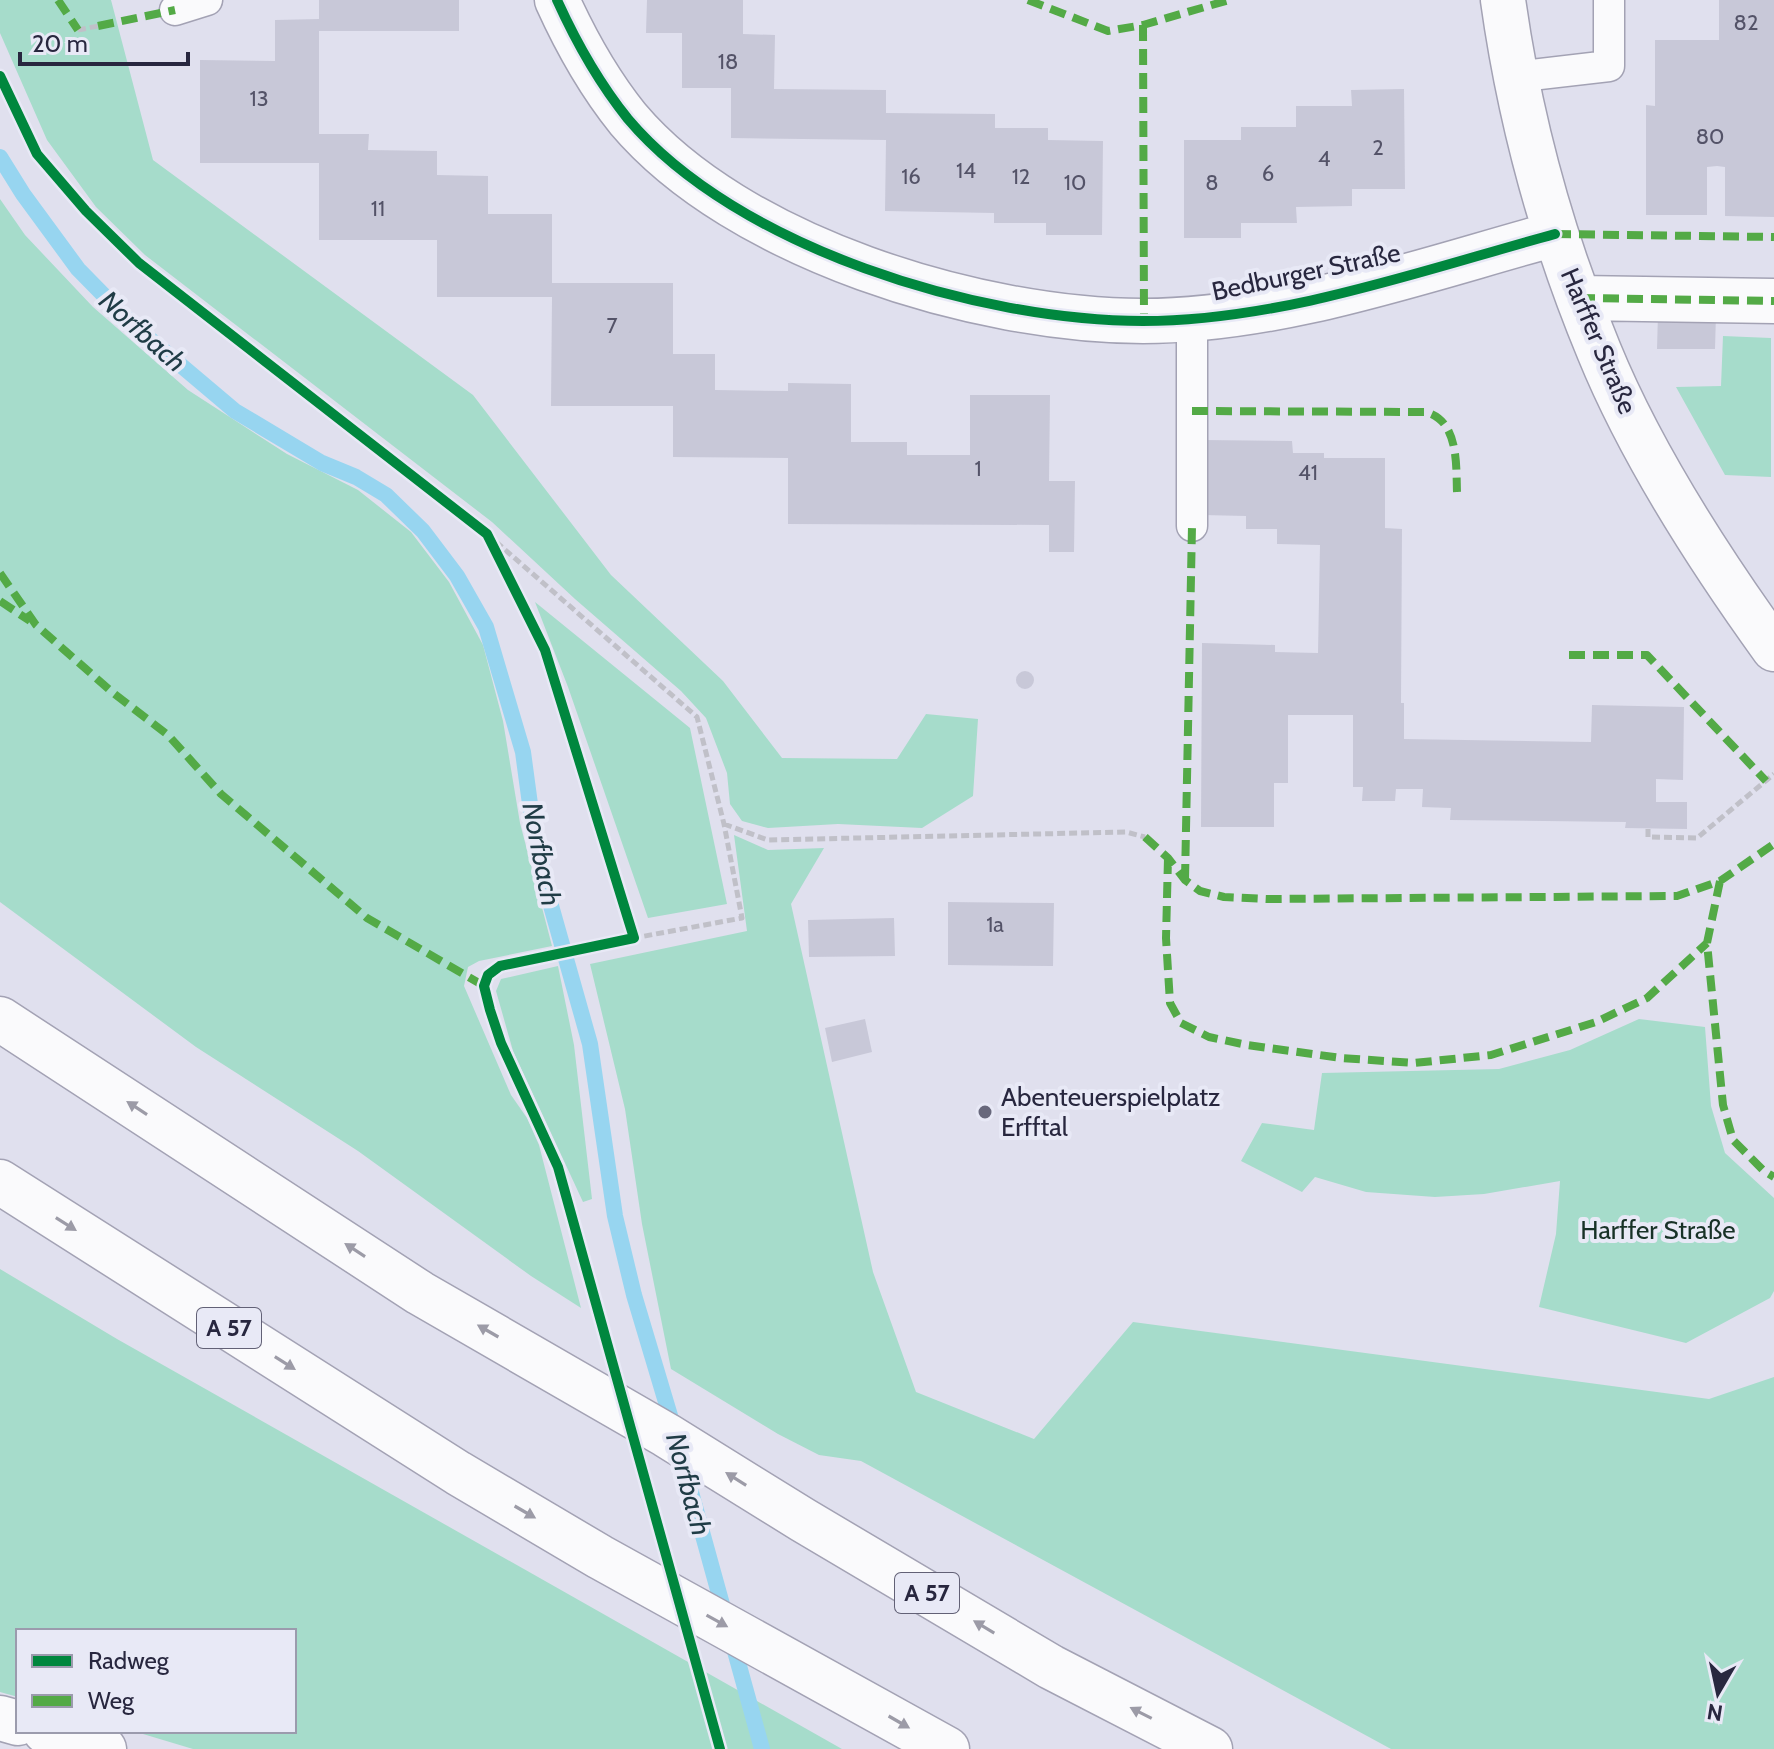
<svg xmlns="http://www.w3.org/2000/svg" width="1774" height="1749" font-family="Cabin,sans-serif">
	<rect width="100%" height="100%" fill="#e0e0ee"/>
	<path fill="#a6dccb" d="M0 0H111L153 160 473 395 611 575 723 681 782 758 897 759 926 714 978 719 973 796 922 828 838 824 768 828 742 821 730 804 727 773 706 718 681 691 575 599 492 522 145 255 96 207 47 140 0 33Z
		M0 199 25 235 93 307 188 390 287 454 358 490 411 532 449 582 483 645 503 721 520 823 552 946 479 961 468 967 464 986 511 1095 527 1118 539 1145 581 1308 531 1276 358 1151 196 1047 0 902Z
		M1723 336 1771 338V477L1725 475 1676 387 1721 386Z
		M535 602 690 728 727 904 648 918 568 687Z
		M734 835 768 850 824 848 791 904 873 1272 916 1392 1034 1439 1133 1322 1709 1399 1774 1377V1749H1391L861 1461 819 1455 778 1434 671 1369 642 1224 625 1109 590 964 747 931Z
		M558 966 574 1045 592 1199 583 1202 513 1051 496 991 501 979Z
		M1639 1019 1705 1027 1711 1106 1725 1153 1774 1198V1291L1770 1298 1686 1343 1539 1307 1556 1234 1560 1181 1484 1194 1435 1197 1366 1192 1315 1177 1302 1192 1241 1161 1262 1123 1314 1130 1322 1073 1499 1069 1570 1050Z
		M0 1269 117 1339 842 1749H193L133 1731H294V1631H18V1697L0 1692Z"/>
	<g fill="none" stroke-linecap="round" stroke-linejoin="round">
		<path stroke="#97d5f0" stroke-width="16" d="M0 157 23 194 78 269 132 324 235 411 322 463 356 477 386 495 423 531 457 576 486 627 523 752 532 819 548 895 590 1044 615 1216 634 1295 674 1429
			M681 1456 762 1749"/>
	</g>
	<path fill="#c8c8d8" d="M319 0H459V31H319V134H369L368 150 437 151V175L488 176V214H552V283H673V354H715V390L788 391V383L851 384V442H907V455H970V395H1050L1049 481H1075L1074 552H1049V525L788 524V458L673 457V406H551L552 297H437V240H319V163H200V60L275 61V20L319 19Z
		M647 0H743V34L775 35 774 89 886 90V113L995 114V128H1048V140L1103 141 1102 235H1046V223H994V213L885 211 886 140 731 138V88H682V33H646Z
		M1719 0H1774V217L1725 216V167L1717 166 1707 167V215H1646V105L1655 106V40H1719Z
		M1404 89 1405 189H1352V206L1296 207 1297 223H1241V238H1184V140H1241V127H1296V106H1352L1351 90Z
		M1658 313 1716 314 1715 349H1657Z
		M1202 440 1292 441 1293 453H1324V458H1385V528L1402 529 1401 703H1404V739L1591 742 1592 705 1684 707 1683 780 1656 779V802H1687V829L1625 828 1626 822 1450 820 1451 808 1422 807 1423 789H1396L1395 801H1362L1363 787H1353V715H1288V783H1274V827H1201L1202 643 1275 645V652L1318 653 1320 545 1277 544V529H1246V516L1202 515Z
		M1016 680a9 9 0 1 1 18 0a9 9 0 1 1-18 0Z
		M948 902 1054 903 1053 966 948 965Z
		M894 918 895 956 809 957 808 920Z
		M865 1019 872 1052 832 1062 825 1028Z"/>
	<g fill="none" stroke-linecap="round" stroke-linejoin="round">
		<defs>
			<path id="lane" d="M175 10 207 0
				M1515 77 1609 66V0
				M1192 317V526"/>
			<path id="street" d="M557 0C576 42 599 83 628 119 737 248 979 321 1143 321 1281 321 1423 270 1555 234
				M1503 0C1520 121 1552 238 1599 351 1641 454 1709 559 1774 649
				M1579 298 1774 301"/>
			<path id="highway" d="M0 1019 420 1293 666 1435 803 1520 1051 1667 1210 1749
				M0 1182 458 1473 600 1557 947 1749
				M0 1718 18 1723
				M45 1731 104 1749"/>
		</defs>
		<use href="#lane" stroke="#a3a2b4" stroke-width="33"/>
		<use href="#street" stroke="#a3a2b4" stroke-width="47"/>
		<use href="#highway" stroke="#a3a2b4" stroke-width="47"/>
		<path stroke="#c0c0c8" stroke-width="5" stroke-dasharray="8 4" stroke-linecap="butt" d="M78 30 98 26
			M487 534 697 717 724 824 742 918 634 938
			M724 824 768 840 1126 832 1145 837
			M1648 829V837L1697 838 1774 774"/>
		<use href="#lane" stroke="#fafafc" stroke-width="30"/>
		<use href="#street" stroke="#fafafc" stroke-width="44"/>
		<use href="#highway" stroke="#fafafc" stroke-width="44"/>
		<path stroke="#53aa46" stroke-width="8" stroke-dasharray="16 8" stroke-linecap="butt" d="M58 0 78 30
			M1028 0 1108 31 1143 25 1229 0
			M1143 25 1144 321
			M98 26 175 10
			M1555 234 1774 237
			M1579 298 1774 301
			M1192 411 1426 412C1459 421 1456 465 1457 492
			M0 573 36 625 112 692 168 735 221 794 367 918 484 986
			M0 601 30 621
			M1569 655H1647L1766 781
			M1145 837 1168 858 1185 880 1200 891 1224 897 1266 899 1677 896 1720 881 1774 844
			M1168 858 1166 938 1170 1003 1181 1023 1209 1037 1247 1045 1341 1058 1414 1063 1491 1055 1596 1022 1647 998 1707 943
			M1185 880 1192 526
			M1720 881 1707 943 1723 1105 1733 1140 1764 1171 1774 1177"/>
		<defs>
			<path id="cycleway" d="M557 0C576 42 599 83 628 119 737 248 979 321 1143 321 1281 321 1423 270 1555 234
				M0 76 37 154 86 211 139 263 487 534 545 650 634 938 500 966 488 975 484 986 490 1010 501 1043 558 1167 720 1749"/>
		</defs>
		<use href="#cycleway" stroke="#e8e9f6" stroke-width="15"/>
		<use href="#cycleway" stroke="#00873e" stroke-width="10"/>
	</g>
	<defs><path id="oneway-solid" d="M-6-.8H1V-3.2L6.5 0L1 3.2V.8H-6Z" transform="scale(2)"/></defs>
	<g fill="#9c9ba7">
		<use href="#oneway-solid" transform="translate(137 1108) rotate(-147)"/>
		<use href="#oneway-solid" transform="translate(66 1224) rotate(32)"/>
		<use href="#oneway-solid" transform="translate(355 1250) rotate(-147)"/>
		<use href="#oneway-solid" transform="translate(488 1331) rotate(-150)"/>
		<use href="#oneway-solid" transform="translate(285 1363) rotate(32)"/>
		<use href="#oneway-solid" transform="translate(736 1479) rotate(-148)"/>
		<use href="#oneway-solid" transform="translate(525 1512) rotate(30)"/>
		<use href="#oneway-solid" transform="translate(717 1621) rotate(29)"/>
		<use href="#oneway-solid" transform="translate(984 1627) rotate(-149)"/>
		<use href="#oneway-solid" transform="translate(1141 1713) rotate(-153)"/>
		<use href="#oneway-solid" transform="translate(899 1722) rotate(30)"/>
	</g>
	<circle fill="#68687c" stroke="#e8e9f6" stroke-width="3" cx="985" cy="1112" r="8"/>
	<g text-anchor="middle" stroke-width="8" stroke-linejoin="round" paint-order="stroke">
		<g font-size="22" fill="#545368">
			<text x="1746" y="30">82</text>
			<text x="728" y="69">18</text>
			<text x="259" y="106">13</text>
			<text x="1710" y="144">80</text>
			<text x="1378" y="155">2</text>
			<text x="1324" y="166">4</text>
			<text x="966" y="178">14</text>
			<text x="1268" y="181">6</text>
			<text x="911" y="184">16</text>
			<text x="1021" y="184">12</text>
			<text x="1075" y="190">10</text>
			<text x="1212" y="190">8</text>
			<text x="378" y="216">11</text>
			<text x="612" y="333">7</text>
			<text x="978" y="476">1</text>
			<text x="1308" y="480">41</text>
			<text x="995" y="932">1a</text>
		</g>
		<g fill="#e8e9f6" stroke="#626176" stroke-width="2">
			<rect x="197" y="1308" width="64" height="40" rx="6"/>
			<rect x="895" y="1573" width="64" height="40" rx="6"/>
		</g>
		<g font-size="24" font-weight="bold" fill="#28273f">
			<text x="229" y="1336">A 57</text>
			<text x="927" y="1601">A 57</text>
		</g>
		<g font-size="26" fill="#28273f" stroke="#e8e9f6">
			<text transform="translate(1306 272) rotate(-12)" y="9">Bedburger Straße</text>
			<text transform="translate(1599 341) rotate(67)" y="9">Harffer Straße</text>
		</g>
		<g font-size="26" fill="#28273f" stroke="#e8e9f6" text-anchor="start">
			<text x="1001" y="1106">Abenteuerspielplatz<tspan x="1001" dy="30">Erfftal</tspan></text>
		</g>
		<g font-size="26" fill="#183227" stroke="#e8e9f6">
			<text x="1658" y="1239">Harffer Straße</text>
		</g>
		<g font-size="28" font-style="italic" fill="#203c46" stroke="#e8e9f6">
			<text transform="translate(143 331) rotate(42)" y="10">Norfbach</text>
			<text transform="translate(542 854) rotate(79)" y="10">Norfbach</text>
			<text transform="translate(689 1484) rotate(75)" y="10">Norfbach</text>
		</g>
	</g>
	<rect x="16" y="1629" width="280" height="104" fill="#e8e9f6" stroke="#9b9bad" stroke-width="2"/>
	<rect x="32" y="1655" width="40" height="12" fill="#00873e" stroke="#9b9bad" stroke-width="2"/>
	<text x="88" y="1669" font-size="24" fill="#28273f">Radweg</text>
	<rect x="32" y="1695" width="40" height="12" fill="#53aa46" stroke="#9b9bad" stroke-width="2"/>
	<text x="88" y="1709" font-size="24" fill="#28273f">Weg</text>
	<g transform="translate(1718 1693) rotate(189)" stroke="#e8e9f6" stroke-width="6" paint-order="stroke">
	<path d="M0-6L14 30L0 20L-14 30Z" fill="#28273f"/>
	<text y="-12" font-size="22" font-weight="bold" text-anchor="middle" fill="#28273f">N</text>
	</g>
	<path d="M20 52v12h168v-12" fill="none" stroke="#28273f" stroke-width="4"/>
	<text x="32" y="52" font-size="24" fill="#28273f" stroke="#e8e9f6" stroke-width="6" paint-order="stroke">20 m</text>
</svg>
